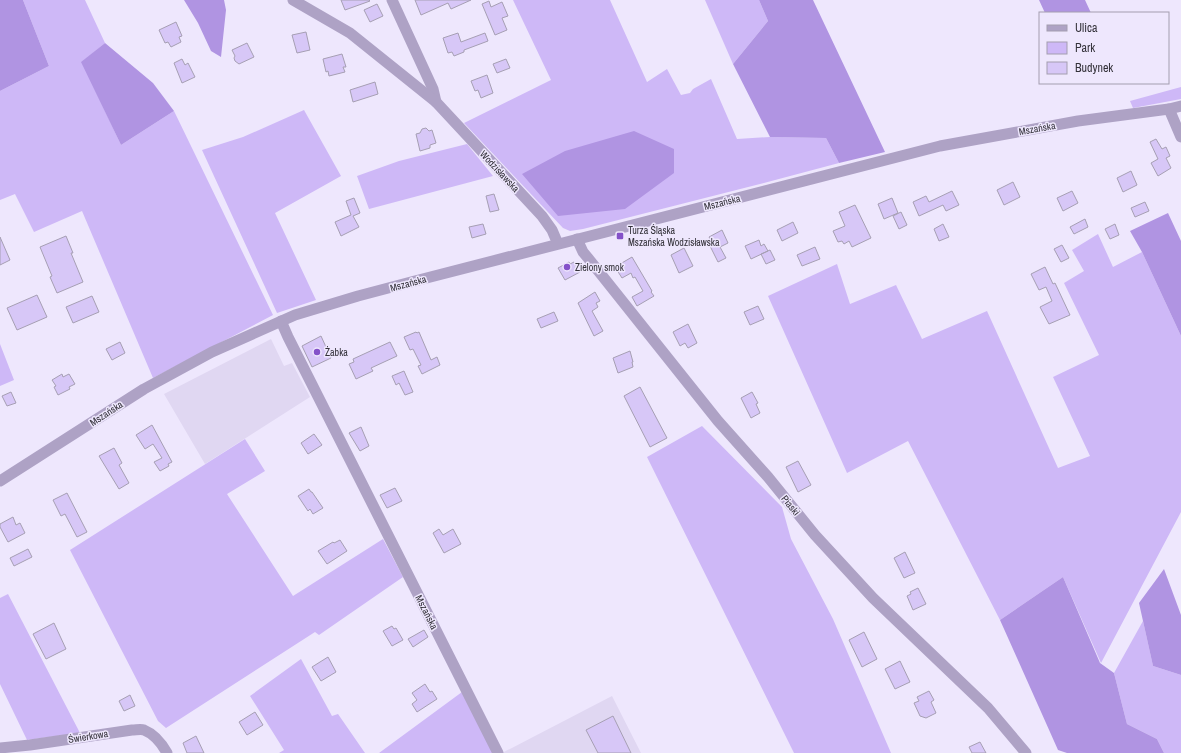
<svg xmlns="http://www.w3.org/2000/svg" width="1181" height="753" font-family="'Archivo Narrow',sans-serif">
	<rect width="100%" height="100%" fill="#eee7fd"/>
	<path fill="#e0d7f2" d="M271 339 284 366 292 363 310 397 205 464 164 394Z
		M612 696 641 753H502Z"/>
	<path fill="#ceb8f7" d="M23 0H85L105 43 82 62 121 145 174 111 273 315 153 378 82 211 34 232 15 194 0 200V91L49 66Z
		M513 0H610L647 82 667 69 681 95 690 93 693 89 711 79 737 139 770 137 826 138 839 163 756 185 583 229 570 231 563 228 464 123 551 80Z
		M705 0H759L768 21 733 64Z
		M1181 87V99L1133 108 1130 101Z
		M304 110 341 176 275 213 316 300 277 313 202 150 243 137Z
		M467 144 493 176 369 209 357 176 399 161Z
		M1098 234 1113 267 1142 252 1181 336V512L1101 663 1063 577 1000 620 908 441 847 473 768 296 837 264 850 304 896 285 922 339 987 311 1058 468 1090 456 1053 377 1099 355 1064 283 1084 271 1072 250Z
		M0 344 14 380 0 386Z
		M702 426 782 507 791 539 833 619 891 753H794L647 457Z
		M245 439 265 471 227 494 293 596 383 539 403 577 319 635 315 632 166 728 158 721 70 550Z
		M8 594 80 733 27 740 0 684V598Z
		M1143 621 1153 666 1181 675V753H1164L1157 739 1127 724 1114 673Z
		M301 659 332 716 338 714 365 753H279L284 750 250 696Z
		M462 692 493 753H379Z"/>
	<path fill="#b094e2" d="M0 0H23L49 66 0 91Z
		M184 0H224L226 10 221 57 211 51 198 23Z
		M759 0H813L885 152 839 163 826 138 770 137 733 64 768 21Z
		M1039 0H1085L1091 13H1045Z
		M105 43 153 83 174 111 121 145 81 62Z
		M634 131 674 149V173L625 209 558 216 522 174 565 151Z
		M1168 213 1181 241V336L1142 252 1130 231Z
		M1164 569 1181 615V675L1153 666 1139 603Z
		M1063 577 1100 663 1114 673 1127 724 1157 739 1164 753H1067L1058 750 1000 620Z"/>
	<path fill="#d7c7f7" stroke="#a69fb3" d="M341 0H369L370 1 345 10Z
		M415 0H471L451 9 448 3 421 15Z
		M489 1 491 7 502 2 508 16 502 18 507 30 495 35 482 4Z
		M377 4 383 16 370 22 364 10Z
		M176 22 182 36 179 37 181 42 171 47 168 42 165 43 159 30Z
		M306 32 310 50 297 53 292 35Z
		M458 33 461 42 485 33 488 41 464 50V52L454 56 452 52 448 53 443 38Z
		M247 43 254 57 239 64 235 61 234 58 235 56 232 50Z
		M342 54 346 67H343L345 72 329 76 328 71 326 72 323 59Z
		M182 59 185 65 188 63 195 77 182 83 174 63Z
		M506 59 510 68 497 73 493 64Z
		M487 75 493 93 481 98 478 90 475 91 471 81Z
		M375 82 378 94 353 102 350 90Z
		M426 128 429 131 432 130 436 143 430 145V148L420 151 416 134 420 133 422 129Z
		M1156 139 1162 149 1166 147 1170 156 1166 158 1171 168 1158 176 1151 163 1158 159 1150 142Z
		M1131 171 1137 185 1123 192 1117 178Z
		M1013 182 1020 197 1004 205 997 190Z
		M952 191 959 205 946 211 943 205 919 216 913 202 926 196 929 202Z
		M1072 191 1078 203 1063 211 1057 198Z
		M494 194 499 210 490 212 486 196Z
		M354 198 360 213 353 216 359 227 341 236 335 222 351 215 346 201Z
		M892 198 898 213 884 219 878 204Z
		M1145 202 1149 211 1135 217 1131 208Z
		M855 205 871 238 852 247 849 241 844 244 842 241 838 242 833 231 845 226 839 212Z
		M901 212 907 225 899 229 893 216Z
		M1085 219 1088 227 1074 234 1070 227Z
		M793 222 798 233 782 241 777 230Z
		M483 224 486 234 472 238 469 227Z
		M943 224 949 237 939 241 934 229Z
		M1115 224 1119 235 1110 239 1105 229Z
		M722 230 728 243 720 247 726 258 718 262 709 244 712 242 709 237Z
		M66 236 73 253H71L83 282 57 293 50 277 52 276 40 247Z
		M0 237 10 260 0 265Z
		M759 240 761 246 764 244 768 251 751 259 745 246Z
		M1062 245 1069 258 1061 262 1054 249Z
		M815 247 820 259 802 266 797 255Z
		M684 248 693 266 679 273 671 255Z
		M770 250 775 260 766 264 761 254Z
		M632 257 652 291 651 292 654 296 637 306 632 297 643 291 635 277 633 278 631 273 622 278 615 267Z
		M569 262 570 264 574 262 580 272 565 280 558 268Z
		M1045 267 1053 284 1055 283 1070 315 1049 324 1040 307 1052 301 1046 287 1039 290 1031 274Z
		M595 292 600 301 596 303 598 307 592 311 603 331 594 336 578 303Z
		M37 295 47 317 17 330 7 308Z
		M92 296 99 312 73 323 66 307Z
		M758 306 764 319 750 325 744 312Z
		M554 312 558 321 541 328 537 319Z
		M688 324 697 343 688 348 685 343 680 346 673 332Z
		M416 332 417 333 419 332 431 360 437 357 440 365 422 374 418 366 421 365 413 349 410 350 404 337Z
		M321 336 331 358 312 367 302 346Z
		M120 342 125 353 112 360 106 349Z
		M390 342 397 356 371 368 373 371 356 379 349 364 354 362 353 359Z
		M630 351 633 362H632L633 367 618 373 613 358Z
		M404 371 413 392 405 395 399 383 396 385 392 376Z
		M62 374 63 377 69 374 75 384 69 387 70 389 58 395 54 387 56 386 52 380Z
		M640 387 667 438 650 447 624 396Z
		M11 392 16 403 7 406 2 396Z
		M752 392 758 403 756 404 760 413 751 418 741 398Z
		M152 425 172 462 168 464 169 466 160 471 154 462 162 458 153 444 145 449 136 435Z
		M361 427 369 446 360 451 349 433Z
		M314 434 322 445 308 454 301 443Z
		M114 448 122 463 119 465 129 483 119 489 99 456Z
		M798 461 811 485 798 492 786 467Z
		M395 488 402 501 387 508 380 495Z
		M309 489 311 492H312L323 508 313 514 310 509 308 511 298 496Z
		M67 493 87 532 77 537 65 514 61 516 53 500Z
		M13 517 16 525 20 523 25 533 8 542 0 527V524Z
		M439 529 443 535 453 529 461 544 444 553 433 533Z
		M340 540 347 551 327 564 318 551 333 542 334 543Z
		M28 549 32 557 14 566 10 558Z
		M905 552 915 573 904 578 894 558Z
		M918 588 926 604 913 610 907 596 911 594 910 592Z
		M54 623 66 649 46 659 33 634Z
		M392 626 394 629 396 628 403 640 392 646 383 631Z
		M424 630 428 637 413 647 408 639Z
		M864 632 877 659 862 667 849 640Z
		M328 657 336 672 321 681 312 667Z
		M900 661 910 682 895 689 885 669Z
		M425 684 430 692 432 691 437 699 417 712 412 704 417 700 412 693Z
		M929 691 934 700 931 702 936 713 926 718 920 716 914 703 919 701 917 697Z
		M130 695 135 706 124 711 119 701Z
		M255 712 263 725 247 735 239 722Z
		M613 716 631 753H598L586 730Z
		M196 736 204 753H187L183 743Z
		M980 742 986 753H972L969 747Z"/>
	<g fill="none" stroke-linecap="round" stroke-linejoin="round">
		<path stroke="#aea2c5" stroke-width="11" d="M392 0 433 89 436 102
			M1169 109 1181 137
			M577 239 583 252 588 258 718 421 768 477 815 535 873 598 988 708 1026 753
			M281 321 288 337 498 753
			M0 748 30 745 132 730C136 730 141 729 144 730 154 734 162 744 167 753"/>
		<path stroke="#aea2c5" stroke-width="11" d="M293 0 350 33 436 102 542 216 552 230 558 244
			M0 481 144 389 212 352 295 315 358 296 411 282 940 146 1078 121 1169 109 1181 106"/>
	</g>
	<g fill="#8451c9" stroke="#eee7fd" stroke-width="1.5">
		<rect x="616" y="232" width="8" height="8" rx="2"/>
		<circle cx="567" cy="267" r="4"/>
		<circle cx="317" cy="352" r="4"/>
	</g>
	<g text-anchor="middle" stroke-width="3" stroke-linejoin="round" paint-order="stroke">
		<g font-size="10" fill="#333139" stroke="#eee7fd">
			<text transform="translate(1037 128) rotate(-10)" y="4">Mszańska</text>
			<text transform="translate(500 171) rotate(47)" y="4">Wodzisławska</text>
			<text transform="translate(722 202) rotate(-14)" y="4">Mszańska</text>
			<text transform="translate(408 283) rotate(-15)" y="4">Mszańska</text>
			<text transform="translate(106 413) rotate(-33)" y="4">Mszańska</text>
			<text transform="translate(791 505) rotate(51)" y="4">Piaski</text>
			<text transform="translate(427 612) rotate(63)" y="4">Mszańska</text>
			<text transform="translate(88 736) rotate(-9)" y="4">Świerkowa</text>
		</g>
		<g font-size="10" fill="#333139" stroke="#eee7fd" text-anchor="start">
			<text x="628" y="234">Turza Śląska<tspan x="628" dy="12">Mszańska Wodzisławska</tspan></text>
			<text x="575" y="271">Zielony smok</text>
			<text x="325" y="356">Żabka</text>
		</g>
	</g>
	<rect x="1039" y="12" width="130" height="72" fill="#eee7fd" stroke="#a39eaf"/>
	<rect x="1047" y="25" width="20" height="6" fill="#aea2c5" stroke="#a39eaf"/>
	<text x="1075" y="32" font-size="12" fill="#333139">Ulica</text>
	<rect x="1047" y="42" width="20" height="12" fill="#ceb8f7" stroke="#a39eaf"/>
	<text x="1075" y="52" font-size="12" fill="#333139">Park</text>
	<rect x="1047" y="62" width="20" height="12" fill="#d7c7f7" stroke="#a39eaf"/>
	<text x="1075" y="72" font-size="12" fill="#333139">Budynek</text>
</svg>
